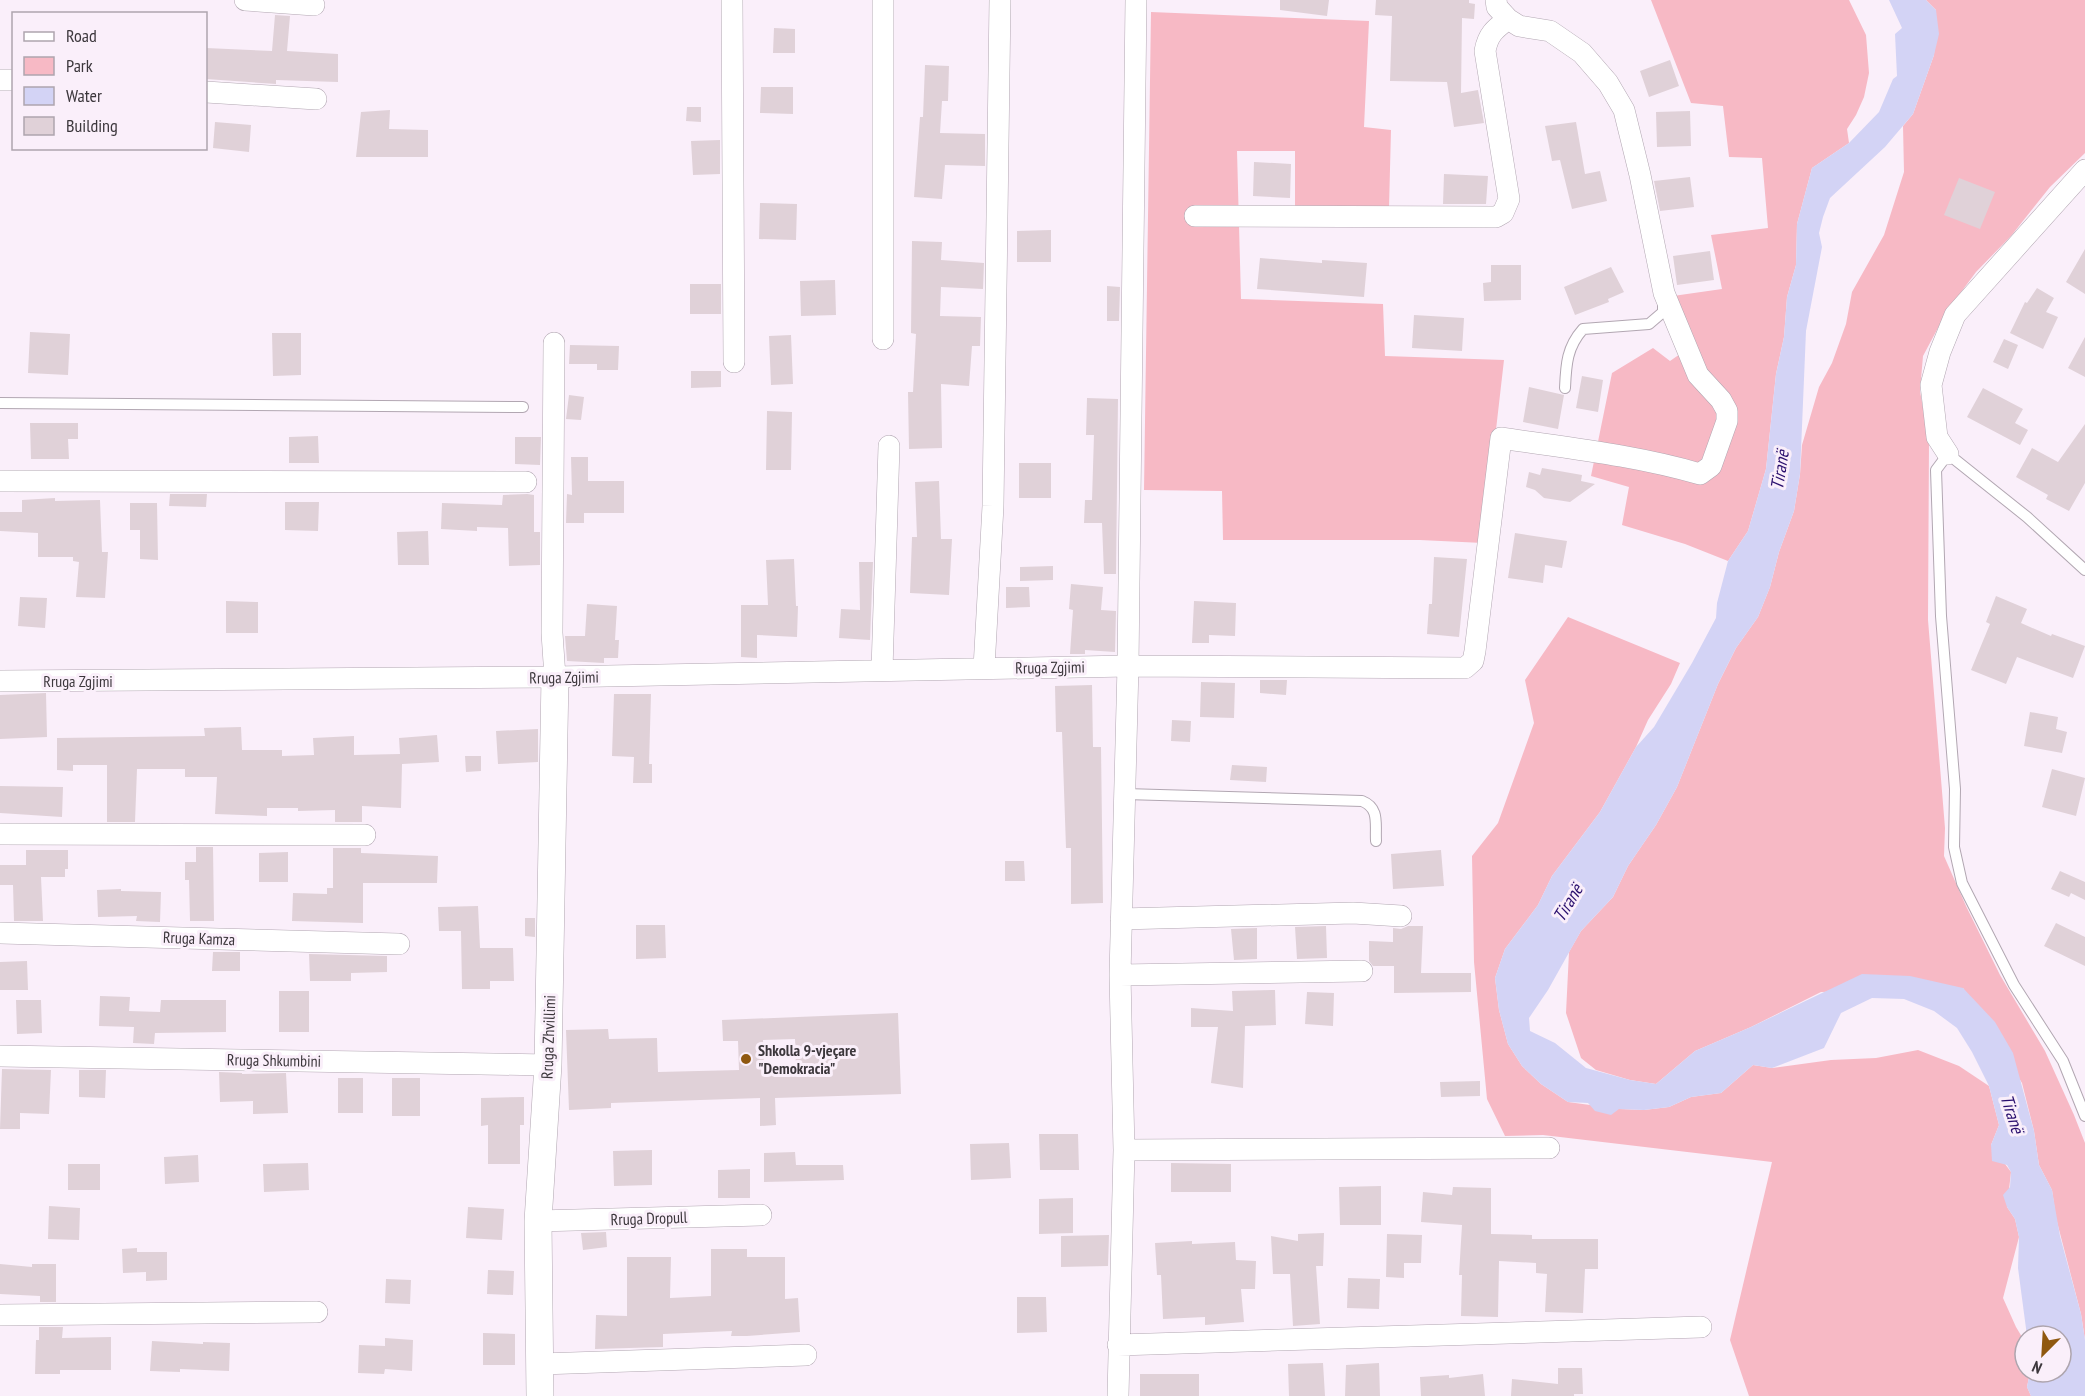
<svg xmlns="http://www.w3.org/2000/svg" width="2085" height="1396" font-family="'PT Sans Narrow',sans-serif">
	<rect width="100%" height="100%" fill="#faeffa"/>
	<path fill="#f7b9c5" d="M1651 0H1849L1866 35 1869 73 1864 97 1856 115 1847 129 1849 143 1812 168 1797 224 1796 265 1787 297 1784 337 1776 374 1766 469 1748 531 1728 561 1685 544 1622 525 1629 487 1591 476 1612 373 1653 348 1670 361 1696 343 1673 296 1722 289 1711 235 1768 228 1762 158 1729 157 1723 106 1691 103Z
		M1926 0H2085V153L2050 187 2011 236 1976 272 1947 311 1923 356 1920 391 1929 442 1928 620 1945 828 1944 856 1966 906 2000 975 2045 1051 2074 1115 2085 1143V1340L2081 1314 2056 1218 2052 1190 2039 1165 2034 1131 2022 1083 1963 988 1821 992 1751 1027 1695 1051 1656 1084 1630 1080 1596 1070 1581 1058 1566 1013 1569 952 1581 931 1613 897 1628 866 1656 825 1677 787 1718 684 1736 648 1758 617 1770 587 1779 552 1794 511 1800 474 1802 445 1819 387 1832 363 1846 324 1852 292 1884 235 1904 172 1903 126 1913 114 1934 55 1936 10Z
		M1151 12 1369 21 1364 127 1391 130 1389 208H1295V151H1237L1241 299 1383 304 1385 356 1504 360 1483 543 1420 540H1223L1222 491 1144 490Z
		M1568 617 1680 663 1671 684 1648 720 1636 747 1600 812 1552 876 1538 905 1505 949 1495 978 1499 1010 1508 1044 1522 1066 1541 1084 1568 1102 1619 1109 1644 1110 1669 1107 1691 1097 1721 1093 1753 1065 1772 1068 1831 1060 1876 1058 1918 1050 1959 1066 1989 1086 1999 1125 1991 1145 2011 1172 2007 1207 2015 1219 2019 1237 2003 1298 2016 1327 2025 1342V1372H2030L2027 1387 2031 1396H1749L1730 1340 1772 1162 1543 1135 1505 1136 1487 1099 1474 962 1472 856 1498 823 1534 723 1525 680Z"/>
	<path fill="#d3d3f5" d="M1889 0H1926L1936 10 1939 34 1934 55 1913 114 1885 147 1830 198 1823 217 1819 233 1822 247 1806 331 1800 474 1794 511 1779 552 1770 587 1758 617 1736 648 1718 684 1677 787 1656 825 1628 866 1613 897 1581 931 1548 990 1529 1018 1530 1031 1555 1043 1586 1068 1630 1080 1656 1084 1695 1051 1751 1027 1862 974 1910 976 1963 988 1995 1022 2013 1053 2034 1131 2039 1165 2052 1190 2060 1236 2081 1314 2085 1340V1396H2031L2027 1387 2030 1372H2061V1336H2027L2018 1268 2019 1237 2015 1219 2007 1207 2003 1195 2010 1187 2011 1172 2007 1165 1992 1161 1991 1145 1999 1125 1989 1086 1972 1052 1957 1028 1934 1011 1904 999 1872 998 1841 1013 1824 1048 1772 1068 1753 1065 1721 1093 1691 1097 1669 1107 1644 1110 1619 1109 1611 1115 1595 1111 1588 1103 1568 1102 1541 1084 1522 1066 1508 1044 1499 1010 1495 978 1505 949 1538 905 1552 876 1600 812 1636 747 1654 727 1692 663 1716 618 1717 603 1728 561 1748 531 1766 469 1776 374 1784 337 1787 297 1796 265 1797 224 1812 168 1849 143 1879 112 1893 79 1897 76 1895 34 1902 28Z"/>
	<path fill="#e0d1d8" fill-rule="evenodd" d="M1280 0H1329L1327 16 1280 10Z
		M1376 0H1469V3L1475 4 1474 19 1462 18 1461 93 1478 90 1484 123 1454 127 1447 82 1390 81 1392 16 1375 15Z
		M275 15 290 16 287 51 338 54V82L276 80V84L206 79V48L272 51Z
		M774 28 795 29V53H773Z
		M1670 60 1679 86 1649 97 1640 71Z
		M925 65 949 66 948 101H942L940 133 985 134V166L945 165 942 199 914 197 920 117H923Z
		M761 87H793V114L760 113Z
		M687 107H701V122L686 121Z
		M390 110 389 129 428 130V157H356L361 112Z
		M1690 111 1691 146 1657 147 1656 112Z
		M215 122 251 125 249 152 213 148Z
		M1576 122 1585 174 1600 171 1607 201 1572 209 1560 160 1552 161 1545 126Z
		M720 140V174L693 175 691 141Z
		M1254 162 1291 164 1290 198 1253 196Z
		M1444 174 1488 176 1486 204H1443Z
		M1690 177 1694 207 1660 211 1654 181Z
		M1959 178 1995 192 1980 229 1944 215Z
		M760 203 797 204 796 240 759 239Z
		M1051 230V262H1017V231Z
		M912 241 942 242 941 260 984 263 983 289 941 287 940 316 981 317 980 346H972L969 386 941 384 942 448 909 449 908 392H913L916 334 911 333Z
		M2085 249V294L2066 282Z
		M1710 251 1714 280 1677 285 1673 256Z
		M1260 258 1322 263V260L1367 263 1364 297 1257 289Z
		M1491 265H1521V300L1484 301 1483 283 1491 282Z
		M1611 267 1624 292 1608 299 1609 302 1575 315 1564 287Z
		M835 280 836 315 801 316 800 281Z
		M690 284H721V314H690Z
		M1107 286 1120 287 1119 321H1107Z
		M2037 288 2054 298 2046 312 2058 317 2043 349 2010 333 2025 302 2027 303Z
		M1414 315 1464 318 1462 351 1412 348Z
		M30 332 70 334 68 375 28 373Z
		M272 333H301V375L273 376Z
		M791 335 793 384 771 385 769 336Z
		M2085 337V377L2068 368Z
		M2004 339 2018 345 2008 369 1993 362Z
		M570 345 619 346 618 370H597V364H569Z
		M691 371H721V387L691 388Z
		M1582 376 1603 380 1598 412 1576 408Z
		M1529 387 1564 395 1558 429 1523 422Z
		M1983 388 2023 409 2015 423 2028 430 2020 445 1967 417Z
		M569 395 584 397 581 420 566 419Z
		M1087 398 1118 399 1116 574H1104L1102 523H1084L1085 500H1092L1094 435H1086Z
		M767 411 792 412 791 470H766Z
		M30 423H78V439H68L69 459H31Z
		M2085 424V483L2069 511 2046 499 2048 495 2016 477 2032 448 2058 462Z
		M318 436 319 463H289V437Z
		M515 437H541L540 465 515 464Z
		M571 457H588V481H624V513H584V523H566L567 494 572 495Z
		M1019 463H1051V498H1019Z
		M1542 468 1582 475 1581 481 1595 484 1570 502 1544 498 1535 490 1526 487 1529 472 1540 475Z
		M939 481 941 539H952L949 595 910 593 912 537H917L915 482Z
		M170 494H207L206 507 169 506Z
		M527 494 534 495V532H540V565L509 566 508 528 477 527V531L441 529 442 503 502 505 503 495Z
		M55 498V501L100 500 102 552H108L105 598 76 597 79 562 73 561V557H38V533L0 531V512H22V500Z
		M285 502H319L318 531 285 530Z
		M130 503H157L158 560 140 559V530H130Z
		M428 531 429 565H398L397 532Z
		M1515 533 1567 541 1562 568 1545 565 1543 583 1508 578Z
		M1434 557 1467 559 1459 637 1427 634 1429 604H1432Z
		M794 559 796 606H798L797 637 757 635V658L741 657V605H768L766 560Z
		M859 562H873L870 640 839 638 841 609 860 610Z
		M1053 566V580L1020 581V567Z
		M1071 584 1103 587 1101 610 1116 611 1115 652 1085 650V654H1070L1073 610 1069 609Z
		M1006 587H1029L1030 607 1006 608Z
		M1996 596 2027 609 2021 623 2051 636 2052 634 2085 646 2073 678 2017 657 2006 684 1971 670 1990 624 1986 622Z
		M20 597 47 598 45 628 18 626Z
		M226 601 258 602V633H226Z
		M1194 601 1236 603 1235 636 1209 635V643H1192Z
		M587 604 617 606 615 640H619L618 658H604V663L567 661 565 636H585Z
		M1260 680H1287L1286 695 1260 693Z
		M1201 682 1235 683 1234 718 1200 717Z
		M1092 685 1093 747H1101L1103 903 1071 904V848H1066L1062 732H1056L1055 686Z
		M46 693 47 737 0 739V695Z
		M614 694H651L649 764H652V783H633L634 757 612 756Z
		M2030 712 2058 717 2056 729 2067 732 2062 753 2024 746Z
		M1172 720 1191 721 1190 742 1171 741Z
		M241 727 242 750H282V756L314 755 313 738 354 736V755L400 754 399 738 437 735 439 762 402 764 401 808 362 806V822H335V810L298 811V808H267V816L215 814 217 777H185V769H137L135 822H107V765H73V771L57 770V738L205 736 204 728Z
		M538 729V762L498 764 496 731Z
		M465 756H481V771L466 772Z
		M1232 765 1267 767 1266 782 1230 780Z
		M2052 769 2085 778 2076 816 2042 807Z
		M0 786 63 787 62 817 0 813Z
		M196 847H213L214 921H190L189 880H185V862H196Z
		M333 848H361V853L438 856 437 883H363V923L292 921 293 893 327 894V888H333Z
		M26 850H68V869H65V877H41L43 921H14L13 885H0V865H26Z
		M1441 850 1444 886 1393 889 1391 854Z
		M288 852V882H259V853Z
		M1005 861H1024L1025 881H1005Z
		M2060 871 2085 882V900L2071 893 2069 897 2051 889Z
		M121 889V891L161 892 160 922 136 921 137 916 98 917 97 890Z
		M478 906 480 948H513L514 981H490V989H462L461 931H439L438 907Z
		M525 918H535V937L525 936Z
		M2056 923 2085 937V966L2044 946Z
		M636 925H665L666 958 636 959Z
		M1326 926 1327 958 1297 959 1295 927Z
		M1408 926H1423L1421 973H1471V992L1394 993V966H1373L1369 961V941L1393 942V928L1401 929Z
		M1257 928V959L1234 960 1231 929Z
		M213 952H240V971H212Z
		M309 954 387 956V972L351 973V981H310Z
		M27 961 28 990H0V962Z
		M1275 990 1276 1025 1245 1026 1243 1088 1211 1083 1218 1027H1191V1008L1233 1011 1232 991Z
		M279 991H309V1032H279Z
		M1307 992 1334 993 1333 1026 1305 1024Z
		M100 996 130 997 129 1011 160 1012 161 1000H226V1032L155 1033 154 1044 133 1043 134 1027 99 1026Z
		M16 1000H41L42 1033 17 1034Z
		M898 1013 901 1094 775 1098 776 1125 760 1126V1098L611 1103V1108L569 1110 566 1030 608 1029 609 1039 657 1038 658 1072 739 1070 738 1041H723L722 1020ZM795 1039 796 1068 764 1069 763 1040Z
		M2 1069 51 1070 49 1114 20 1113V1129H0Z
		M79 1070H106L105 1098 79 1097Z
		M219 1072 242 1073V1074L286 1073 288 1113 253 1114V1101L220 1102Z
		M338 1078H363V1113H338Z
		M392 1078H420V1116H392Z
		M1480 1081V1096L1441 1097 1440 1082Z
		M524 1097V1125H520V1164H488V1125L481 1126V1098Z
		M1039 1134H1078L1079 1170H1040Z
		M1009 1143 1011 1178 971 1180 970 1144Z
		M652 1150V1185L614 1186 613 1151Z
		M795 1152 796 1165H843L844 1180 764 1182V1153Z
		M198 1155 199 1182 165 1184 164 1157Z
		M308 1163 309 1190 264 1192 263 1164Z
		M1171 1163 1231 1164V1192H1171Z
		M68 1164H100V1190H68Z
		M750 1169V1198H718V1170Z
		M1381 1186V1225H1340L1339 1187Z
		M1453 1187 1491 1188V1234L1532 1235V1239H1598V1269H1585L1583 1313 1545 1312 1547 1274 1536 1273V1263L1499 1261 1498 1317 1461 1316 1462 1275H1459L1462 1225 1421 1222 1423 1192 1452 1195Z
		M1073 1198V1233L1039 1234V1199Z
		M49 1206 80 1208 79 1240 48 1239Z
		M468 1207 504 1209 502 1240 466 1238Z
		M606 1232 607 1247 583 1250 581 1233Z
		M1324 1233 1323 1266H1316L1320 1324 1293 1326 1290 1274H1273L1271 1236 1298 1241V1234Z
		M1387 1234 1422 1235 1421 1263H1404V1278L1386 1277Z
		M1109 1235 1108 1266 1061 1267V1236Z
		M1192 1241V1244L1235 1242 1236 1260 1256 1261 1255 1289H1241L1244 1322 1205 1325V1317L1163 1319 1161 1275H1157L1155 1243Z
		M137 1248V1252H167V1280L146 1281V1272L123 1273 122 1249Z
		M711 1249H747V1257H785V1299L798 1298 800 1332 747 1336H731L732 1331 663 1334V1347L595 1349 596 1315 627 1316V1257H671L670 1298 711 1296Z
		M0 1264 32 1267V1264H56V1302H40V1296L0 1294Z
		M488 1270 514 1271 513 1295 487 1294Z
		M1348 1278 1380 1279 1379 1309 1347 1308Z
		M386 1279 411 1280 410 1304 385 1303Z
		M1017 1297H1046L1047 1332 1017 1333Z
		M39 1327H63L62 1338 111 1337V1370H60V1374H35L36 1340H39Z
		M483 1333 515 1334V1365H483Z
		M385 1338 413 1340 412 1371 385 1369 384 1374 358 1373 359 1345 385 1346Z
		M152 1341 203 1344V1342L230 1343 229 1371 180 1369V1372L150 1371Z
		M1323 1363 1325 1396H1289L1288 1364Z
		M1379 1363 1380 1396H1345L1346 1365Z
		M1558 1368H1582L1583 1394H1574V1396H1511L1512 1379 1558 1384Z
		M1140 1374H1199V1396H1140Z
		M1483 1374 1485 1396H1421L1420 1377 1449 1375V1378Z"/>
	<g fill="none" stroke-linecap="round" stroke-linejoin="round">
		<defs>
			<path id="service" d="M1565 388C1566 364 1567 347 1583 329L1649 324 1663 312V302
				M0 403 523 407
				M2085 570 2027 517 1948 454 1936 470 1941 616 1955 789 1954 847 1962 883 2014 985 2063 1061 2085 1116
				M1125 794 1362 801C1380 808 1375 824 1376 841"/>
			<path id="minor" d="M245 0 314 5
				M732 0 734 362
				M883 0V339
				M0 80H14
				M206 92 316 99
				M1195 216 1496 217 1503 213 1509 199 1485 51C1488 34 1495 29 1508 19
				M554 343 552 633 555 677
				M1948 454 1937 437 1931 385 1940 352 1955 315 2085 170
				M0 481 526 482
				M984 668 993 506 1000 0
				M882 670 889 446
				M0 681 555 677 1128 666 1465 668 1473 661 1475 651 1501 438C1567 448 1635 455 1700 474L1711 466 1727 421V411L1721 400 1698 375 1664 293 1640 175 1624 110 1608 83 1582 53 1550 31 1519 26 1508 19 1497 7 1496 0
				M0 834 365 835
				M1121 919 1353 913 1401 916
				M0 933 399 944
				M1120 975 1362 971
				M0 1056 548 1065
				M1124 1150 1549 1148
				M538 1221 761 1215
				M0 1315 317 1312
				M1118 1345 1701 1327
				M541 1364 806 1355
				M1118 1396 1124 1150 1120 975 1128 666 1136 0"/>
			<path id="tertiary" d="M540 1396 538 1221 548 1065 555 677"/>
		</defs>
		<use href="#service" stroke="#b2a7b2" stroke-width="12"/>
		<use href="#minor" stroke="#b2a7b2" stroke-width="22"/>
		<use href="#tertiary" stroke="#b2a7b2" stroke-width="28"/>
		<use href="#service" stroke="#fff" stroke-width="10"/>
		<use href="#minor" stroke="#fff" stroke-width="21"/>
		<use href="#tertiary" stroke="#fff" stroke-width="27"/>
	</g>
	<circle fill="#8f580f" stroke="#faeffa" stroke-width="2" cx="746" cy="1059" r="6"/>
	<g text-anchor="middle" stroke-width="6" stroke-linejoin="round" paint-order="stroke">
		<g font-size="16" fill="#3c373c" stroke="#faeffa">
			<text transform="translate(1050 667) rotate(-1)" y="6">Rruga Zgjimi</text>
			<text transform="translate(564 677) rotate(-1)" y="6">Rruga Zgjimi</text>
			<text x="78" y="687">Rruga Zgjimi</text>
			<text transform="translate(199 938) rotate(2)" y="6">Rruga Kamza</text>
			<text transform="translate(548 1037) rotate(-88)" y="6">Rruga Zhvillimi</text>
			<text transform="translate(274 1060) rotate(1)" y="6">Rruga Shkumbini</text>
			<text transform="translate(649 1218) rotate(-2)" y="6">Rruga Dropull</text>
		</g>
		<g font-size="16" font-weight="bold" fill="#3c373c" stroke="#faeffa" text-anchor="start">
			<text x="758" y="1056">Shkolla 9-vjeçare<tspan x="758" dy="18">"Demokracia"</tspan></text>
		</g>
		<g font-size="18" font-style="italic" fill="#290e6d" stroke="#faeffa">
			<text transform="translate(1780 470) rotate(-81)" y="6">Tiranë</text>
			<text transform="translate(1568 903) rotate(-59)" y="6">Tiranë</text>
			<text transform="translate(2012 1114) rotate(72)" y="6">Tiranë</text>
		</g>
	</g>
	<rect x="12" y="12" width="195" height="138" fill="#faeffa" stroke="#aea5ae" stroke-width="1.5"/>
	<rect x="24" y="32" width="30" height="9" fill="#ffffff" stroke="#aea5ae" stroke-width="1.5"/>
	<text x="66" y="42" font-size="18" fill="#3c373c">Road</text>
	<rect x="24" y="57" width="30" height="18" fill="#f7b9c5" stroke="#aea5ae" stroke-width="1.5"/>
	<text x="66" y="72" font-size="18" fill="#3c373c">Park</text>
	<rect x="24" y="87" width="30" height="18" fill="#d3d3f5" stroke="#aea5ae" stroke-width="1.5"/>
	<text x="66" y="102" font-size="18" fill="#3c373c">Water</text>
	<rect x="24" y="117" width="30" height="18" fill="#e0d1d8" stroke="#aea5ae" stroke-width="1.5"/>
	<text x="66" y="132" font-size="18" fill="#3c373c">Building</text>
	<g transform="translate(2043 1354) rotate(204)"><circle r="28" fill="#faeffa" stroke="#aea5ae" stroke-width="1.5"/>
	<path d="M0-4.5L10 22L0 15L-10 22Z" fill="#8f580f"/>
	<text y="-9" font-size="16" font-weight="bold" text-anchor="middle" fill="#3c373c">N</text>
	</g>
</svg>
